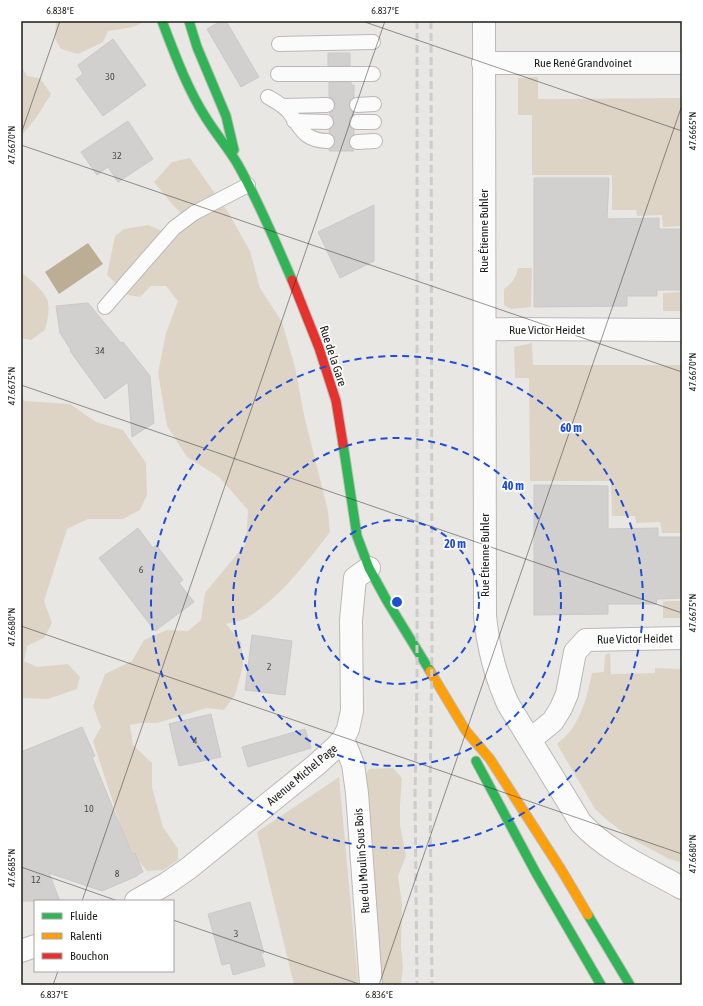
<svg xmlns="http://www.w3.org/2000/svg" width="703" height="1006" font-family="'Asap Condensed',sans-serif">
	<rect width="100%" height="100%" fill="#e9e7e4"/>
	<path fill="#ddd4c5" d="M56 21H144C138 28 118 29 108 31L103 42 78 54 61 49 55 39Z
		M21 66 27 76 40 78 51 94 36 118 21 136Z
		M538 77V99L682 98V226L663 227 662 215 637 216 636 210H612V175H532V115H518V78Z
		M190 158 228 212 250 251 260 288 282 322 295 367 304 415 328 511 330 532C306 563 281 597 247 618 241 621 232 622 226 624L241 642 243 666 235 695 224 710 207 708 157 723H141L130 725 133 745 152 763V787L163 827 178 849V860L163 870 147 871 128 848 93 741 101 727 93 706 105 674 132 661 144 640 167 630 188 631 201 620 205 593 246 543 248 510 219 477 187 457 167 426 158 373 166 333 178 301 166 286H151L140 297 128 295 107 275 115 236 124 229 148 225 172 235 189 221 172 204 154 182 172 162Z
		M518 268H532L531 307 511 309 504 305V289C512 283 516 278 518 268Z
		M21 273C29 277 46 293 48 302 50 311 47 322 45 330L31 340 21 338Z
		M682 292V311H663V293Z
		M532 343 533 365H682V533H662L660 522 636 523 635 516H612L611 481H530L529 378H515L514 347Z
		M21 394 24 401 70 404 96 422 123 430 146 463 147 495 140 510 123 519H88L67 529 44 601 52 623 44 638 27 646 24 661 37 667 68 664 80 677 77 689 48 699 21 698Z
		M663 601H682V618H663Z
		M610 653 611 674 655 673V668L682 669V863L669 859 632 839 607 820 595 809 557 744C562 739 568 735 571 730 583 713 588 693 592 673L604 672 605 655Z
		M393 768 402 778 400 805V825L406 856 398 876 402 904 401 946 403 966 401 985H365L364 966 375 888 368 861 362 781 369 769Z
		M339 777 358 982 343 985H294L257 832Z"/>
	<path fill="#bcae95" d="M88 243 103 264 59 294 45 272Z"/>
	<path fill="#d1d0ce" stroke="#cac9c7" d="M221 21H226L259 77 241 87 207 29Z
		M113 39 146 85 103 116 76 79 83 74 78 65Z
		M328 53H350V66H328Z
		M329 82H351V85H354V97L350 101 349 105 354 114 350 117 349 122 350 127 354 130V134L350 138 349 142 350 146 354 151H329V149L334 146 335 142V137L329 133V130L333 127 334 122 333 118 329 113 334 109 335 105 334 100 329 97Z
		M128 121 153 159 118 182 108 167 97 175 81 152Z
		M534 178H609L607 219 659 218V229H682V290H657V296H627V306L534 307Z
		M374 205V261L340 278 318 232Z
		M88 303 121 343 123 342 150 376 154 423 132 437 128 382 105 399 70 351 71 350 60 333 56 306Z
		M534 485 608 486V529L658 528V537H682V598L657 599 656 604H608V614L534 615Z
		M138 528 153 548 156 545 183 580 179 583 194 602 155 631 99 558Z
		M252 635 292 641 285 695 245 690Z
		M211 714 221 757 179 766 169 724Z
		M82 727 95 756 92 757 132 854 135 853 143 872 137 875V876L102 891 49 873 60 901H21V752Z
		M305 729 311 748 248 767 242 747Z
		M250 902 264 953H261L265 966 233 975 230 963 222 965 208 914Z"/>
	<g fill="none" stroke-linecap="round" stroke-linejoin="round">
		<defs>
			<path id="lane" d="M279 44 373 42
				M278 74H373
				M268 97C275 101 283 105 289 112 301 128 303 140 327 141
				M357 105 374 104
				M283 106 327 105
				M294 121 326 122
				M357 122H374
				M357 142 375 141
				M105 307 174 228 194 213 248 185"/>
			<path id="street" d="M484 21 485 616C488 647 495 675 508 704L581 823C609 853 647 868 682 888
				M483 63H682
				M485 329 682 330
				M343 739 353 764 357 793 371 985
				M530 740 553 721 561 708 567 694 575 652 586 640 682 638
				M136 901 166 884 189 868 316 765 337 746 343 739 348 729 352 711 351 620 355 578 369 568
				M21 951 35 946"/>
			<path id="fast" d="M162 21C175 55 187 88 206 118 216 134 228 148 237 163 258 200 275 241 292 280
				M189 21 197 47 226 116 234 150
				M343 444 357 536 369 568 387 601 430 671
				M476 761 536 873 601 985
				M588 915 630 985"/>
			<path id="slow" d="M430 671 466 731 490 759 562 871 588 915"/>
			<path id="jam" d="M292 280 319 348 336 401 343 444"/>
		</defs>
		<use href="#lane" stroke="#bab9b6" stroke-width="16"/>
		<use href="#street" stroke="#bab9b6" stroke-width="24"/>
		<use href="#fast" stroke="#bab9b6" stroke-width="11"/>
		<use href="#slow" stroke="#bab9b6" stroke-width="11"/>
		<use href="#jam" stroke="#bab9b6" stroke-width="11"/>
		<use href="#lane" stroke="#fcfbfb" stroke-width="14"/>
		<use href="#street" stroke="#fcfbfb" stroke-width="22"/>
		<use href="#fast" stroke="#30b455" stroke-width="9"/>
		<use href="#slow" stroke="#ff9f0a" stroke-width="9"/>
		<use href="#jam" stroke="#e5322d" stroke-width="9"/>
		<path stroke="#ccccca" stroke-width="3" stroke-dasharray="8 4" stroke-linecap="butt" d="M417 21V678L415 794 417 985
			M431 21 432 648 430 793 432 985"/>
	</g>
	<path fill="none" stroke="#1d1c1a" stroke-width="1" stroke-opacity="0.45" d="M362 21 682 131M21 134 60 21M21 145 682 372M21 385 682 613M21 626 682 854M21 867 118 901M82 901 385 21M173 920 362 985M53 985 58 971M379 985 682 105"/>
	<g fill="none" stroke="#1d4ed8" stroke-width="2" stroke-dasharray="7 5">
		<circle cx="397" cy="602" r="82"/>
		<circle cx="397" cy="602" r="164"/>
		<circle cx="397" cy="602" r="246"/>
	</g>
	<g text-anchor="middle" stroke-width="3.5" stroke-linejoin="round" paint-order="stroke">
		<g font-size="10" fill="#4c4b49">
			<text x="110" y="80">30</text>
			<text x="117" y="159">32</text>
			<text x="100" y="354">34</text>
			<text x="141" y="573">6</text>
			<text x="269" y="670">2</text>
			<text x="195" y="744">4</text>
			<text x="89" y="812">10</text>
			<text x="117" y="877">8</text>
			<text x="36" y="883">12</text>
			<text x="236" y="937">3</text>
		</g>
		<g font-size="12" fill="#1d1c1a" stroke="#fff">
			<text x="583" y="67">Rue René Grandvoinet</text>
			<text transform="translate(484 231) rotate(-90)" y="4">Rue Étienne Buhler</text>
			<text x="547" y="334">Rue Victor Heidet</text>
			<text transform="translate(333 356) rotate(72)" y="4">Rue de la Gare</text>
			<text transform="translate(485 555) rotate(-90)" y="4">Rue Étienne Buhler</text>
			<text transform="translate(635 639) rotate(-1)" y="4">Rue Victor Heidet</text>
			<text transform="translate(302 775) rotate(-40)" y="4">Avenue Michel Page</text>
			<text transform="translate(362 861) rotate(-94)" y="4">Rue du Moulin Sous Bois</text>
		</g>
	</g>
	<circle cx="397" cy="602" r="6" fill="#1d4ed8" stroke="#fff" stroke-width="2"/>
	<g font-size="12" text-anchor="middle" font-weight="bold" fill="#1d4ed8" stroke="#fff" stroke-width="3.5" stroke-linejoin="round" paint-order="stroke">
		<text x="571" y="432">60 m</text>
		<text x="513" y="490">40 m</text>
		<text x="455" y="548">20 m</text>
	</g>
	<rect width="703" height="1006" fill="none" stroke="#ffffff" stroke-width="44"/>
	<rect x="34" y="900" width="140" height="72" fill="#ffffff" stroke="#a5a4a3"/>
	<rect x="42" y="913" width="20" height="6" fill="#30b455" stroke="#a5a4a3"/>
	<text x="70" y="920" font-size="12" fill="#1d1c1a">Fluide</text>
	<rect x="42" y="933" width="20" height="6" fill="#ff9f0a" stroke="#a5a4a3"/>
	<text x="70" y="940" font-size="12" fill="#1d1c1a">Ralenti</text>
	<rect x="42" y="953" width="20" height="6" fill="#e5322d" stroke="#a5a4a3"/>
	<text x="70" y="960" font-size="12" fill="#1d1c1a">Bouchon</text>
	<rect x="22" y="22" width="659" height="962" fill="none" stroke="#1d1c1a" stroke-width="1.5"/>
	<g font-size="10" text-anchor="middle" fill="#1d1c1a">
		<text x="60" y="14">6.838°E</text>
		<text x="385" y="14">6.837°E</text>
		<text transform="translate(692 131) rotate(-90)" y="4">47.6665°N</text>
		<text transform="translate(11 145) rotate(-90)" y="4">47.6670°N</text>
		<text transform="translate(692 372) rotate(-90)" y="4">47.6670°N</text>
		<text transform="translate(11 386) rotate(-90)" y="4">47.6675°N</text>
		<text transform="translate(692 613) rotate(-90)" y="4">47.6675°N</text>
		<text transform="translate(11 627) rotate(-90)" y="4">47.6680°N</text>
		<text transform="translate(692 854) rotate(-90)" y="4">47.6680°N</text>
		<text transform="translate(11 868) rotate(-90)" y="4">47.6685°N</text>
		<text x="54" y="998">6.837°E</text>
		<text x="379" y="998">6.836°E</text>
	</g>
</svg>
